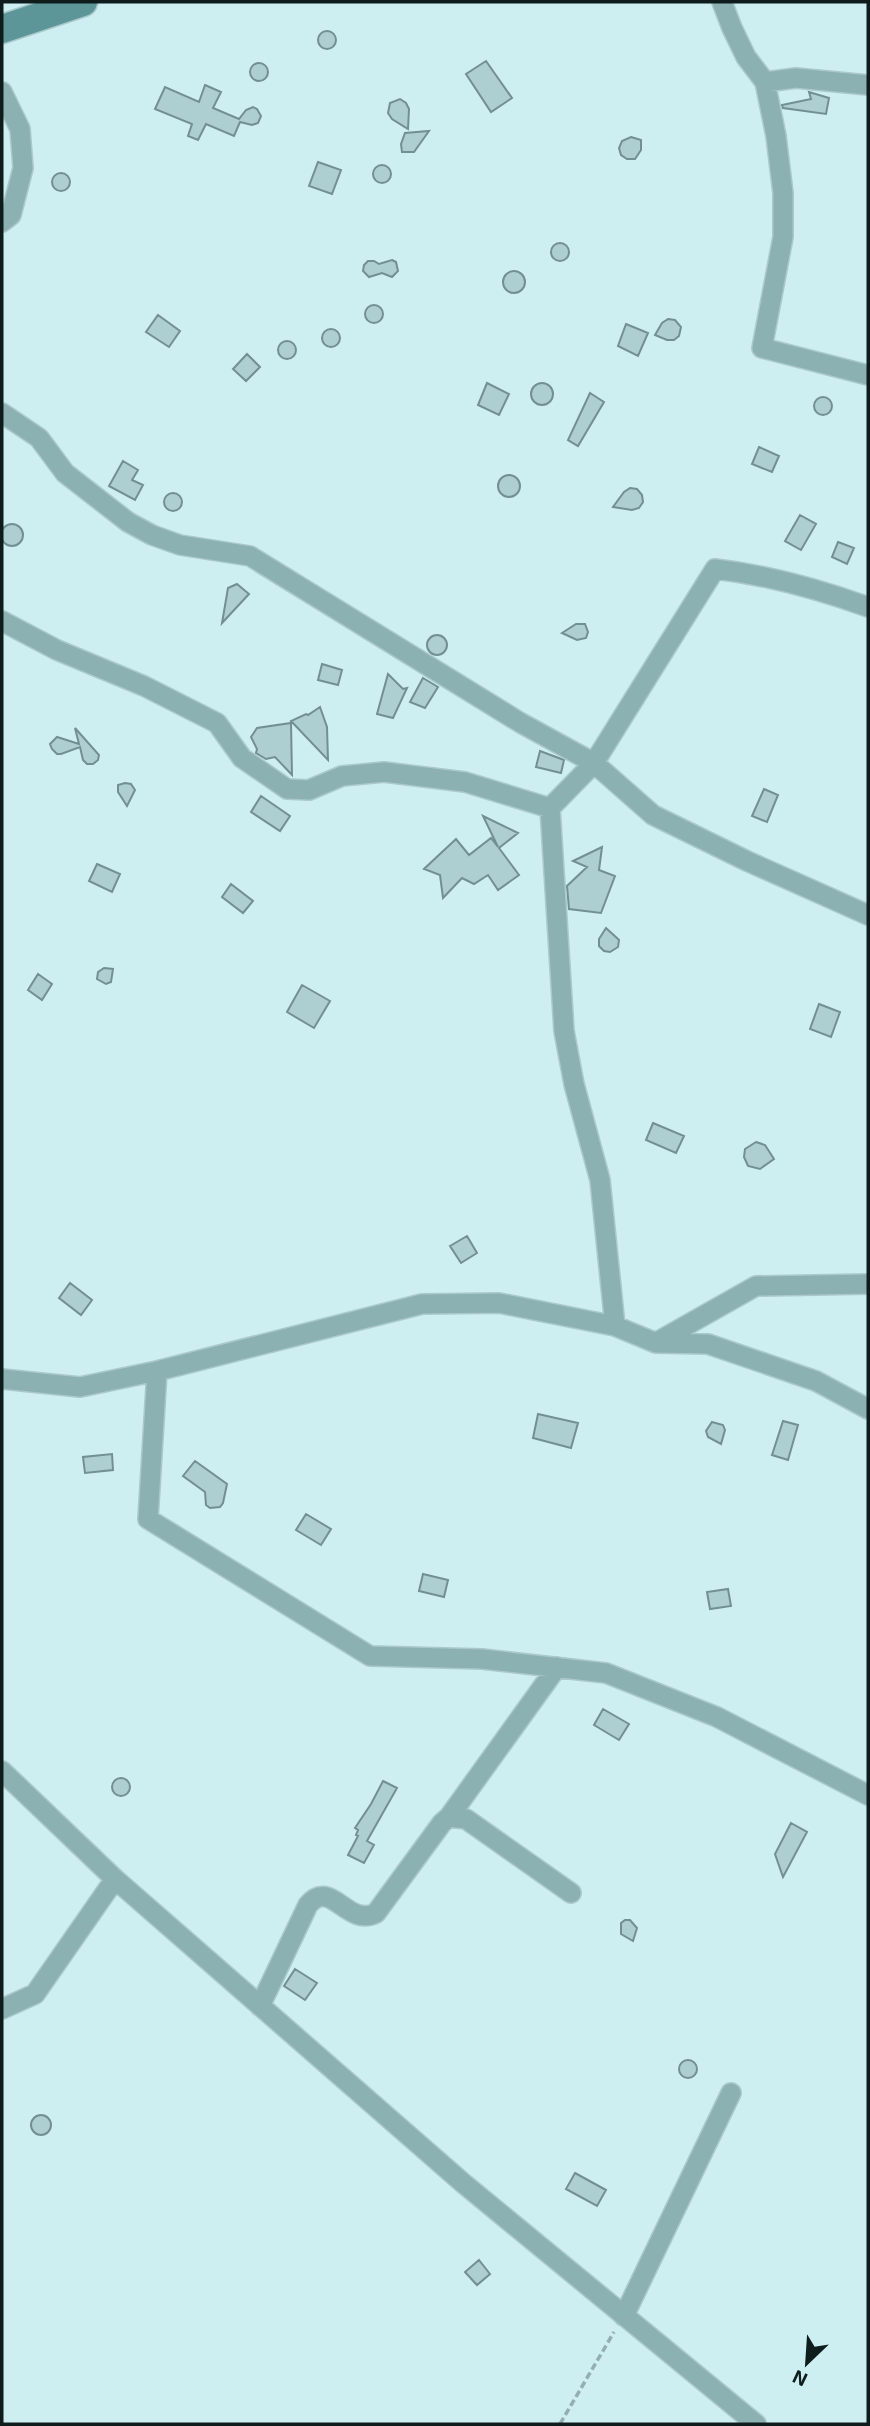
<svg xmlns="http://www.w3.org/2000/svg" width="870" height="2426" font-family="'Exo 2',sans-serif">
	<rect width="100%" height="100%" fill="#cdeff1"/>
	<path fill="#aecfd1" stroke="#719092" stroke-width="2" d="M318 40a9 9 0 1 1 18 0a9 9 0 1 1-18 0Z
		M486 61 512 98 491 112 466 74Z
		M250 72a9 9 0 1 1 18 0a9 9 0 1 1-18 0Z
		M205 85 221 92 213 108 239 119 246 110 253 107 257 109 261 116 258 123 252 125 240 122 234 136 206 124 198 140 188 136 192 124 155 109 165 87 199 102Z
		M809 92 829 98 826 114 783 108 782 105 811 99Z
		M400 99 406 103 409 109 408 129 392 119 388 113 390 103Z
		M429 131 414 152H402L401 144 405 133Z
		M631 137 641 140V150L635 159H627L621 155 619 148 622 141Z
		M318 162 341 170 332 194 309 186Z
		M373 174a9 9 0 1 1 18 0a9 9 0 1 1-18 0Z
		M52 182a9 9 0 1 1 18 0a9 9 0 1 1-18 0Z
		M551 252a9 9 0 1 1 18 0a9 9 0 1 1-18 0Z
		M392 260 396 262 398 271 392 277 382 273 369 277 363 271 364 265 368 261H374L379 264Z
		M503 282a11 11 0 1 1 22 0a11 11 0 1 1-22 0Z
		M365 314a9 9 0 1 1 18 0a9 9 0 1 1-18 0Z
		M158 315 180 331 169 347 146 332Z
		M668 319 675 320 681 327 679 336 674 340H667L655 335 662 323Z
		M626 324 648 333 638 356 618 346Z
		M322 338a9 9 0 1 1 18 0a9 9 0 1 1-18 0Z
		M278 350a9 9 0 1 1 18 0a9 9 0 1 1-18 0Z
		M247 354 260 367 246 381 233 369Z
		M531 394a11 11 0 1 1 22 0a11 11 0 1 1-22 0Z
		M487 383 509 394 499 415 478 405Z
		M590 393 604 402 578 446 568 440Z
		M814 406a9 9 0 1 1 18 0a9 9 0 1 1-18 0Z
		M759 447 779 456 772 472 752 464Z
		M123 461 138 470 132 480 143 485 135 500 109 486Z
		M498 486a11 11 0 1 1 22 0a11 11 0 1 1-22 0Z
		M630 488 637 489 642 495 643 502 639 508 632 510 613 507 624 492Z
		M164 502a9 9 0 1 1 18 0a9 9 0 1 1-18 0Z
		M800 515 816 524 801 550 785 541Z
		M1 535a11 11 0 1 1 22 0a11 11 0 1 1-22 0Z
		M838 542 854 548 847 564 832 557Z
		M237 584 249 594 222 623 228 588Z
		M576 624H585L588 632 586 638 577 640 562 633Z
		M427 645a10 10 0 1 1 20 0a10 10 0 1 1-20 0Z
		M322 664 342 670 338 685 318 680Z
		M388 674 403 689 407 688 393 718 377 714Z
		M423 678 438 687 425 708 410 702Z
		M320 707 327 727 328 760 291 721 306 714 308 715Z
		M291 723 292 775 275 757 266 759 256 753 257 749 251 737 257 728Z
		M75 728 99 755 98 760 93 764H87L83 760 80 747 61 754H57L52 749 50 744 57 737 79 744Z
		M540 751 564 760 561 773 536 767Z
		M125 783 131 784 135 790 127 806 118 792V785Z
		M764 789 778 795 767 822 752 816Z
		M261 796 290 816 280 831 251 812Z
		M483 816 518 833 499 848 519 875 498 890 488 875 474 884 462 878 443 898 440 875 424 869 456 839 469 855 491 838 498 847Z
		M602 847 599 870 615 876 601 913 569 909 567 886 587 867 573 861Z
		M97 864 120 874 112 892 89 881Z
		M231 884 253 901 243 913 222 897Z
		M606 928 619 940 618 947 610 952 604 951 599 946V939Z
		M104 968 113 969 111 982 106 984 97 979 98 972Z
		M38 974 52 984 42 1000 28 990Z
		M302 985 330 1001 314 1028 287 1012Z
		M819 1004 840 1012 831 1037 810 1029Z
		M653 1123 684 1136 676 1153 646 1140Z
		M756 1142 765 1145 774 1159 760 1169 748 1166 744 1157 745 1149Z
		M467 1236 477 1253 461 1263 450 1246Z
		M70 1283 92 1300 81 1315 59 1298Z
		M538 1414 578 1423 571 1448 533 1438Z
		M783 1421 798 1425 788 1460 772 1455Z
		M712 1422 723 1425 725 1430 721 1444 708 1437 706 1431Z
		M112 1454 113 1470 85 1473 83 1457Z
		M195 1461 227 1484 223 1503 220 1507 210 1508 206 1505 205 1492 183 1476Z
		M306 1514 331 1529 321 1545 296 1530Z
		M423 1574 448 1580 444 1597 419 1591Z
		M728 1589 731 1606 710 1609 707 1592Z
		M603 1709 629 1724 619 1740 594 1725Z
		M112 1787a9 9 0 1 1 18 0a9 9 0 1 1-18 0Z
		M383 1781 397 1788 367 1841 374 1845 364 1863 348 1855 358 1836 356 1835 358 1830 355 1828 371 1804Z
		M791 1823 807 1832 783 1877 775 1854Z
		M625 1920H630L637 1928 633 1941 621 1934V1923Z
		M295 1969 317 1983 305 2000 284 1986Z
		M679 2069a9 9 0 1 1 18 0a9 9 0 1 1-18 0Z
		M31 2125a10 10 0 1 1 20 0a10 10 0 1 1-20 0Z
		M575 2173 606 2190 597 2206 566 2189Z
		M479 2260 490 2274 477 2285 465 2272Z"/>
	<g fill="none" stroke-linecap="round" stroke-linejoin="round">
		<defs>
			<path id="street" d="M722 2 732 28 746 57 765 82 776 136 783 193V237L762 348 868 375
				M765 82 796 78 868 85
				M2 92 20 129 23 168 11 215 2 222
				M2 413 39 438 65 473 128 522 152 535 180 545 250 556 521 723 594 763 653 815 747 861 868 915
				M2 621 57 650 144 686 217 723 242 758 287 789 309 790 342 776 384 772 465 782 550 808
				M615 1326 600 1180 574 1084 564 1031 550 808 594 763 715 569C768 575 818 589 868 607
				M657 1342 756 1286 868 1284
				M157 1371 148 1519 370 1656 482 1659 606 1673 717 1717 868 1795
				M2 1379 80 1387 157 1371 422 1304 499 1303 615 1326 656 1343 708 1344 816 1381 868 1409
				M2 1771 115 1879 463 2183 756 2424
				M449 1817 557 1667
				M260 2006 308 1905C331 1877 347 1928 376 1913L442 1823 449 1817 466 1819 571 1893
				M2 2009 35 1994 115 1879
				M624 2316 731 2093"/>
			<path id="secondary" d="M2 29 83 2"/>
		</defs>
		<use href="#street" stroke="#abc9cb" stroke-width="22"/>
		<use href="#secondary" stroke="#abc9cb" stroke-width="31"/>
		<path stroke="#93afb1" stroke-width="3.5" stroke-dasharray="7 3.5" stroke-linecap="butt" d="M560 2424 614 2332"/>
		<use href="#street" stroke="#8cb1b3" stroke-width="19"/>
		<use href="#secondary" stroke="#5c9699" stroke-width="28"/>
	</g>
	<rect width="870" height="2426" fill="none" stroke="#0f1c1c" stroke-width="7"/>
	<g transform="translate(807 2363) rotate(205)" stroke="#cdeff1" stroke-width="5" paint-order="stroke">
	<path d="M0-5L12 26L0 18L-12 26Z" fill="#0f1c1c"/>
	<text y="-10" font-size="19" font-weight="bold" text-anchor="middle" fill="#0f1c1c">N</text>
	</g>
</svg>
